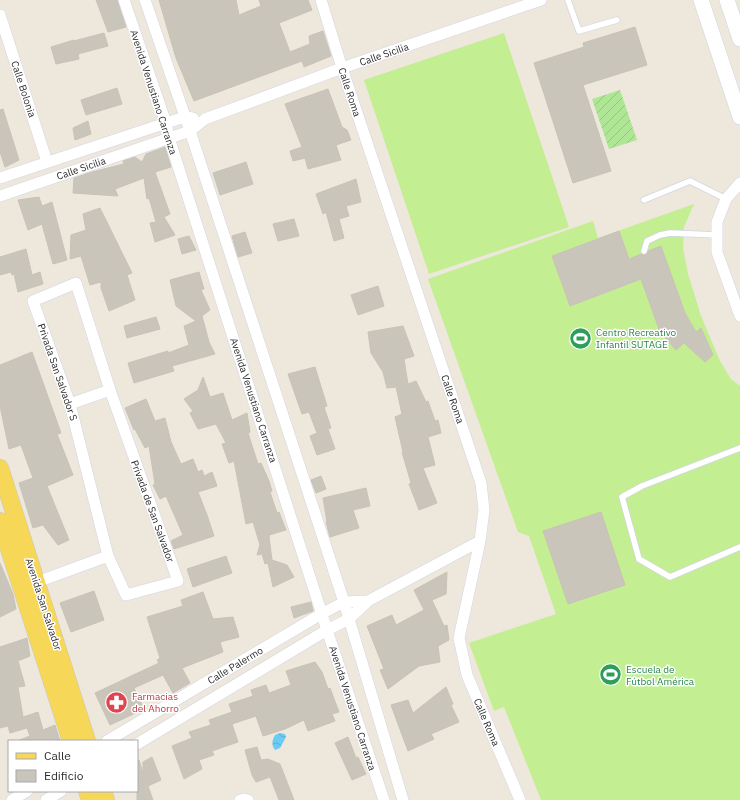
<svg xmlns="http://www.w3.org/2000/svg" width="740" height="800" font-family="'IBM Plex Sans',sans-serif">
	<defs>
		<pattern id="garden-furrows" width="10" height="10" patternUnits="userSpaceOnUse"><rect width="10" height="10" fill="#afe696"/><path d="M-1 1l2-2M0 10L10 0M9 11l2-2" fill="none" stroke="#97c581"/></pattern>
		<pattern id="water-waves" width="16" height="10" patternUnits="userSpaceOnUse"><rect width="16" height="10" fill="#6bcbf4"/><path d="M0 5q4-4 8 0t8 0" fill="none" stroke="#5daed1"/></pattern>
	</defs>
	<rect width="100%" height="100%" fill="#ede7dc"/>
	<path fill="url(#garden-furrows)" d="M620 90 637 140 609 149 592 99Z"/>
	<path fill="#c4ee92" d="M504 33 569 227 429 274 364 80Z
		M694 204 684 227 683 248 688 274 701 316 720 361 731 379 740 386V800H541L504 707 494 711 469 643 556 614 529 536 518 532 428 279 593 221 598 238Z"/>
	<path fill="url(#water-waves)" d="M280 733 285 734 286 737 280 748 275 750C271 744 272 741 275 735Z"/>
	<path fill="#c9c5bb" stroke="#c9c3b6" d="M96 0H117L126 27 108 32Z
		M159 0H236L239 15 261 6 259 0H308L312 10 279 23 290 52 310 44 309 36 323 31 331 56 304 67 302 61 194 101 176 58Z
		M635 27 647 65 583 85 611 171 573 183 534 63 584 47 583 43Z
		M104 33 108 46 78 54 79 59 56 64 51 47 74 40V41Z
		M117 88 122 104 86 115 81 100Z
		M328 89 342 127 347 130 351 140 336 145 341 160 308 169 305 158 293 161 290 151 302 147 285 104Z
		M3 109 19 160 5 167 0 152V110Z
		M88 121 91 134 75 140 73 128Z
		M165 147 171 167 155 172 170 214 164 217 175 235 155 242 150 223 156 222 149 198 147 199 144 178 115 189 118 196 73 193 74 178 92 172 124 164 123 161 135 157 142 162 146 154Z
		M246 162 253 184 220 195 213 173Z
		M356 179 361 202 346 206 349 216 339 219 344 238 334 241 326 212 323 214 316 194Z
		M39 197 42 206 52 202 67 260 53 264 42 224 28 230 18 200Z
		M100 208 132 273 127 275 135 300 109 311 101 288V282L90 285 81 256 70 259 71 235 86 230 83 214Z
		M294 219 299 236 278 241 273 224Z
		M619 231 629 259 641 254 645 255 648 251 661 246 685 313 696 332 701 328 713 355 705 362 684 343 676 350 660 332 641 279 570 306 552 256Z
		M245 232 252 253 238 257 232 236Z
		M189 236 196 250 182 254 178 239Z
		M26 249 32 275 40 272 43 284 18 292 14 274 12 275 11 272 0 275V257Z
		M199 272 204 289 201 290 210 310 202 316 209 342 215 354 172 366 174 371 134 383 128 363 168 351V353L189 345 184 326 196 321 176 306 170 280Z
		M378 286 384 306 358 315 351 295Z
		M156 317 160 329 127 338 124 326Z
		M403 326 414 356 404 359 408 384 416 381 426 402 428 401 435 421 438 420 441 433 428 437 435 465 423 468 437 503 419 510 409 484 411 483 402 452H403L395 417 402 414 396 387 387 388 383 372 371 353 368 332Z
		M32 352 61 433 57 434 73 475 47 486 69 540 58 545 43 525 33 528 19 483 33 478 21 445 9 449 0 406V365Z
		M315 367 327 406 324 407 331 428 328 429 335 449 317 455 310 436 317 433 309 412 302 414 288 374Z
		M203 377 210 397 223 393 232 420 247 413 250 432 248 433 258 464 261 463 269 481 272 491 270 492 277 513 279 512 286 530 269 535 270 536 269 537 272 560 287 565 294 577 273 587 268 563 265 564 262 554 257 555 260 545 253 522 246 524 234 461 229 463 222 444 226 443 216 424 198 429 190 413 193 411 184 399 198 390Z
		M146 399 155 421 165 418 171 442 181 464 193 459 198 472 202 470 204 476 212 472 217 486 198 492 207 515 214 536 174 549 171 541 183 535 166 496 160 499 153 485 155 484 149 446 145 448 135 429 134 430 125 408Z
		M321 476 326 489 316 493 311 480Z
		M366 488 370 506 353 510 359 528 330 537 326 522H327L323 498Z
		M601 512 625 585 568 604 543 531Z
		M226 556 232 573 193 587 187 569Z
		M0 563 13 594 16 609 0 617Z
		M447 572 446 594 432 600 444 626 447 625 449 640 438 646 440 662 419 666 388 689 380 670 384 669 367 626 392 615 396 625 424 610 414 590Z
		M94 591 104 620 71 632 60 603Z
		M203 592 213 619 233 617 239 637 220 642 223 652 182 668 190 683 173 693 163 675 134 688 144 709 110 725 95 693 159 663 157 660 160 658 147 617 183 606 181 600Z
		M311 602 313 611 294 618 291 607Z
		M27 638 30 656 18 661 25 686 18 687 23 717 38 712 43 730 55 725 60 741H17L30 736 27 728 10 733 8 726 0 728V647Z
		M315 662 322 672 328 689 330 688 339 712 332 714 335 721 308 731 304 720 285 729 263 736 256 716 232 724 238 742 212 751 214 755 199 760 202 769 184 779 172 746 192 738 189 732 211 725 209 720 232 712 229 704 253 696 251 690 266 685 269 693 291 685 286 671Z
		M446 687 453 704 451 705 459 722 431 734 434 739 408 751 391 705 408 700 413 713Z
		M348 737 356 758 358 757 366 774 352 780 335 743Z
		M257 747 261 760 268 759 280 764 294 800H279L270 777 256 782 252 775 245 750Z
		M152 757 161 780 148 786 153 800H137V760H139L143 773V762Z"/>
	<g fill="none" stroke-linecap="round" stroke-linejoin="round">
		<defs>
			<path id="service" d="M568 0 579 31 617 20
				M644 200 690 181 726 199
				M644 251 647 241 660 235 670 233 717 235
				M740 448 642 486 622 497 639 559 670 577 740 547"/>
			<path id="minor" d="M124 0 166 123 169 138 327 630 384 800
				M145 0 190 131 344 602 403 800
				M321 0 342 68 481 483 484 510 480 541 459 638 467 675 520 800
				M0 15 47 162
				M0 178 166 123 185 117 193 118
				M740 183 726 199 717 222V252L740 316
				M0 196 190 131 205 119 342 68 541 0
				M76 283 110 390 178 581 126 595 108 556 70 404 33 301Z
				M70 404 110 390
				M37 582 108 556
				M107 741 323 613 344 602 368 601
				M137 744 327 630 349 619 368 601 480 541
				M12 800 27 791
				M46 800 61 791
				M240 800 244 799 248 800"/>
			<path id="secondary" d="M701 0 740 117
				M727 0 740 39"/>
			<path id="primary" d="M0 468 87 741
				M0 521 71 741
				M87 791 90 800
				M103 791 106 800"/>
		</defs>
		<use href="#service" stroke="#d2d5e4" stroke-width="7"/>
		<use href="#minor" stroke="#d2d5e4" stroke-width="12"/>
		<use href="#secondary" stroke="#d2d5e4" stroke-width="16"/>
		<use href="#primary" stroke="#c8c8c8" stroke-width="18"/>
		<use href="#service" stroke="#fff" stroke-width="5.5"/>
		<use href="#minor" stroke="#fff" stroke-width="11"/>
		<use href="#secondary" stroke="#fff" stroke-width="15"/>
		<use href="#primary" stroke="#f7d758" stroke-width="17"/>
	</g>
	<defs>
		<symbol id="stadium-disc" viewBox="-11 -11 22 22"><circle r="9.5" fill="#2e9e5b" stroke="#fff"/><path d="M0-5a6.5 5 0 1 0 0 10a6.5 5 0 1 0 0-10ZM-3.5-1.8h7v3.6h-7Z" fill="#fff"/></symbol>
		<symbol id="pharmacy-disc" viewBox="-11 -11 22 22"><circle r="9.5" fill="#e0444e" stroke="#fff"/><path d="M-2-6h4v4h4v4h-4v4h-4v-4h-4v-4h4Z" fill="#fff"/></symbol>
	</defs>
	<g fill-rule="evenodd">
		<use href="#stadium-disc" x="568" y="326" width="25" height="25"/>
		<use href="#stadium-disc" x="598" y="662" width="25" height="25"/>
		<use href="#pharmacy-disc" x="104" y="690" width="25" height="25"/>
	</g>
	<g text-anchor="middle" stroke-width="3" stroke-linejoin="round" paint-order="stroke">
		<g font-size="10" fill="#2b2b2b" stroke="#fff">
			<text transform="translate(384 54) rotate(-19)" y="4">Calle Sicilia</text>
			<text transform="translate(24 89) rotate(72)" y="4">Calle Bolonia</text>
			<text transform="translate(154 92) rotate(72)" y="4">Avenida Venustiano Carranza</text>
			<text transform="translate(350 92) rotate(72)" y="4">Calle Roma</text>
			<text transform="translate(81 168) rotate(-19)" y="4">Calle Sicilia</text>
			<text transform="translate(58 372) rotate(71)" y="4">Privada San Salvador S</text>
			<text transform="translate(453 399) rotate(71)" y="4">Calle Roma</text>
			<text transform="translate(254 400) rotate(72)" y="4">Avenida Venustiano Carranza</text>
			<text transform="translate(153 511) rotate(70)" y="4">Privada de San Salvador</text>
			<text transform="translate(44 604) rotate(72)" y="4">Avenida San Salvador</text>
			<text transform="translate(235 665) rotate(-31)" y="4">Calle Palermo</text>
			<text transform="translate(353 708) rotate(72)" y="4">Avenida Venustiano Carranza</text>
			<text transform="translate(487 722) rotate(67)" y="4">Calle Roma</text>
		</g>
		<g font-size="10" fill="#27864d" stroke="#fff" text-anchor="start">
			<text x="596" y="336">Centro Recreativo<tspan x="596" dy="12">Infantil SUTAGE</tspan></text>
			<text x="626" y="673">Escuela de<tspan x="626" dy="12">Fútbol América</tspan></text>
		</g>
		<g font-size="10" fill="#be3a42" stroke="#fff" text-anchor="start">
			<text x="132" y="700">Farmacias<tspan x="132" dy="12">del Ahorro</tspan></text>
		</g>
	</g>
	<rect x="8" y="740" width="130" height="52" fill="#ffffff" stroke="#aaaaaa"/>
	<rect x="16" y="753" width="20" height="6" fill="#f7d758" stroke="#aaaaaa"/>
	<text x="44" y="760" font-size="12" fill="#2b2b2b">Calle</text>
	<rect x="16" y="770" width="20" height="12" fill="#c9c5bb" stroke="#aaaaaa"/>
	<text x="44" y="780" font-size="12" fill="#2b2b2b">Edificio</text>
</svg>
